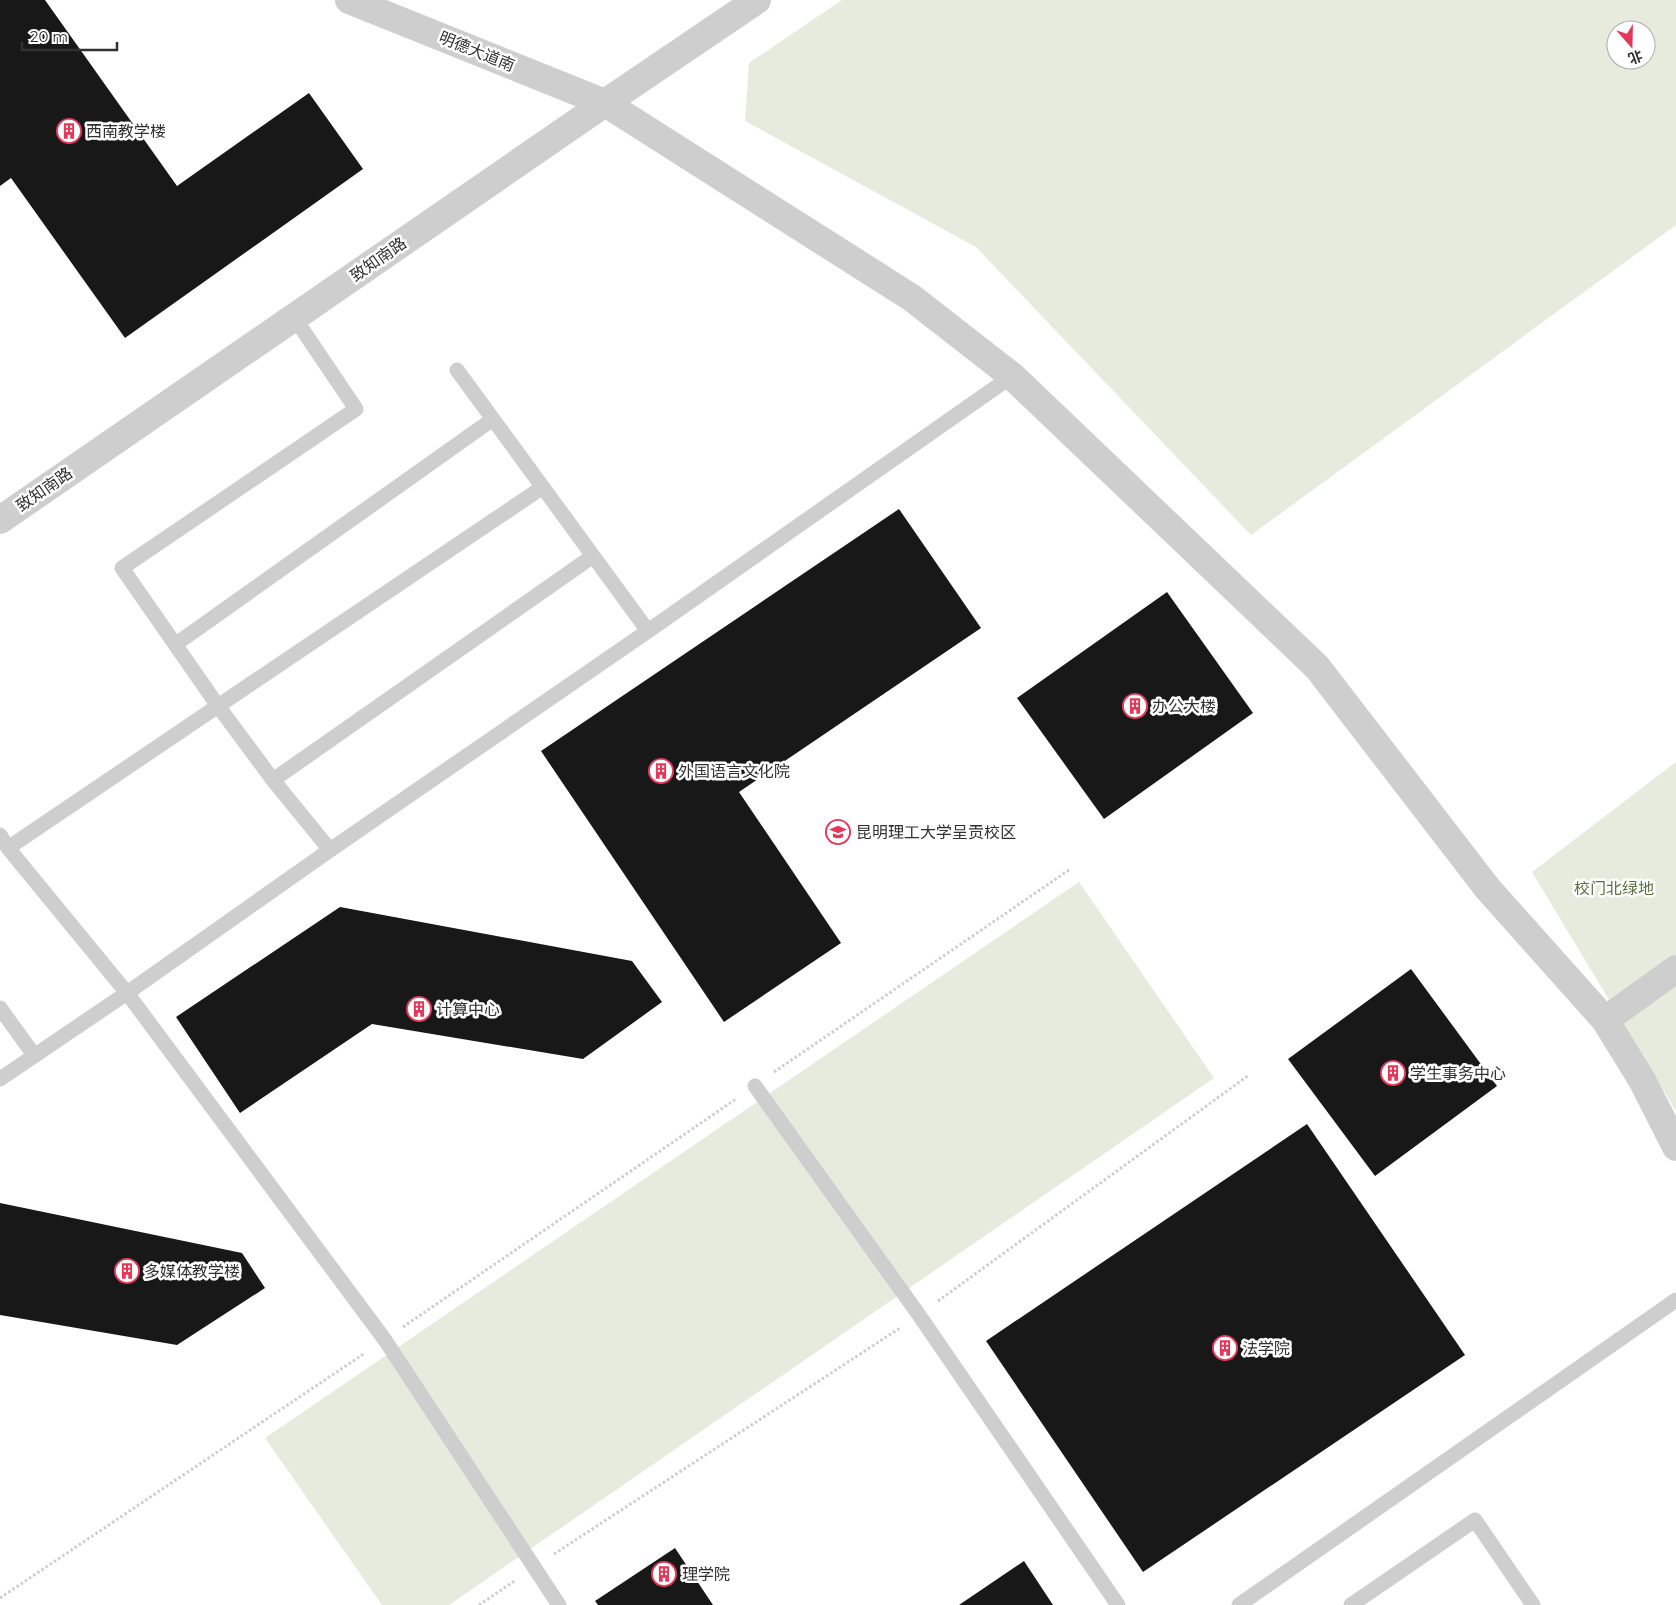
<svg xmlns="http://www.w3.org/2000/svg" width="1676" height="1605" font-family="Montserrat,'Noto Sans SC',sans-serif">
	<rect width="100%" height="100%" fill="#fff"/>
	<path fill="#e6ebdd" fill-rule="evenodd" d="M842 0H1676V225L1251 535 976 247 745 121 749 63ZM1616 30H1646V60H1616Z
		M1676 762V1111L1532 872Z
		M1079 882 1214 1078 449 1605H382L265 1438Z"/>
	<path fill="#181818" d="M0 0H45L177 186 309 93 363 169 125 338 11 178 0 186Z
		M899 509 981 628 739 792 841 943 724 1022 541 751Z
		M1167 592 1253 713 1104 819 1017 698Z
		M340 907 632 961 662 1002 583 1059 372 1024 240 1113 176 1017Z
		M1411 969 1497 1086 1375 1176 1288 1059Z
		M1307 1124 1465 1355 1143 1572 986 1341Z
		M0 1203 242 1253 265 1288 177 1345 0 1315Z
		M675 1548 713 1605H598L595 1601Z
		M1024 1561 1053 1605H959Z"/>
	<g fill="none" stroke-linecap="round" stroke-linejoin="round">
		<path stroke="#cecece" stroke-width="3" stroke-dasharray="2.5 2.5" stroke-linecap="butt" d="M774 1072 1069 870
			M938 1301 1249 1075
			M403 1327 736 1099
			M554 1554 900 1328
			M0 1598 365 1353
			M479 1605 516 1580"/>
		<path stroke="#cecece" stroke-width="15" d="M457 370 648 631
			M176 644 493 419
			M273 780 593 556
			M0 835 8 848 218 706 122 568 356 409 294 317
			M8 848 127 993 385 1340 559 1605
			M330 850 273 780 218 706 543 487
			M0 1008 34 1055
			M0 1079 127 993 330 850 648 631 1012 376
			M755 1086 919 1315 1118 1605
			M1239 1605 1676 1300
			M1351 1605 1475 1520 1533 1605"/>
		<path stroke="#cecece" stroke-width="28" d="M349 0 605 103 912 298 1012 376 1317 667 1488 889 1605 1020
			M0 520 605 103 757 0
			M1676 969 1605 1020 1642 1080 1676 1147"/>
	</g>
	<defs>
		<symbol id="building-ring" viewBox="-11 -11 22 22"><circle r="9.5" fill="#fff" stroke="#e4385b" stroke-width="1.5"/><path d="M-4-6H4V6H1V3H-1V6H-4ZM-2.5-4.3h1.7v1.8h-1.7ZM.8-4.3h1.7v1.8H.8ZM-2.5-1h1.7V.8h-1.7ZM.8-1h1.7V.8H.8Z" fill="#e4385b"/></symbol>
		<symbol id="university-ring" viewBox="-11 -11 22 22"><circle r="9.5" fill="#fff" stroke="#e4385b" stroke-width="1.5"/><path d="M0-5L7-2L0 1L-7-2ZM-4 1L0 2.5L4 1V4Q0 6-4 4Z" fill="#e4385b"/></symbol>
	</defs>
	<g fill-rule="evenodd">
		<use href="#building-ring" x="55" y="117" width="28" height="28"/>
		<use href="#building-ring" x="1121" y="692" width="28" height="28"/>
		<use href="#building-ring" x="647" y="757" width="28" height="28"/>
		<use href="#university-ring" x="824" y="818" width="28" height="28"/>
		<use href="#building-ring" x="405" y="995" width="28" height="28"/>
		<use href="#building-ring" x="1379" y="1059" width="28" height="28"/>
		<use href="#building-ring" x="113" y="1257" width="28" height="28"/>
		<use href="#building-ring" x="1211" y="1334" width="28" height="28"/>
		<use href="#building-ring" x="650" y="1560" width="28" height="28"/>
	</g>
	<g text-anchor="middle" stroke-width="5" stroke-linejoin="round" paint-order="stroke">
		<g font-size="16" fill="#313131" stroke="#fff">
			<text transform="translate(477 51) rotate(22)" y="6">明德大道南</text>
			<text transform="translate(378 259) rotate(-35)" y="6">致知南路</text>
			<text transform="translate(44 489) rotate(-35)" y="6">致知南路</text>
		</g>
		<g font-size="16" fill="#313131" stroke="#fff" text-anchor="start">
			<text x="86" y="137">西南教学楼</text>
			<text x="1152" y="712">办公大楼</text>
			<text x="678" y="777">外国语言文化院</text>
			<text x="856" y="838">昆明理工大学呈贡校区</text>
			<text x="436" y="1015">计算中心</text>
			<text x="1410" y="1079">学生事务中心</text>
			<text x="144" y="1277">多媒体教学楼</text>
			<text x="1242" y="1354">法学院</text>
			<text x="682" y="1580">理学院</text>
		</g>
		<g font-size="16" fill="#5a6e3e" stroke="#fff">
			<text x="1614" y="894">校门北绿地</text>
		</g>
	</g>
	<g transform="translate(1631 45) rotate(160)"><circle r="24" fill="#ffffff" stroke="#adadad"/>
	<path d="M0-4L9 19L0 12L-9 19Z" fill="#e4385b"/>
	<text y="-8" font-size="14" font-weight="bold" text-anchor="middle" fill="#313131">北</text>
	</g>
	<path d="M22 42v8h95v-8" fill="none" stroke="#313131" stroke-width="2.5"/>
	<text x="30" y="42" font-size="15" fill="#313131" stroke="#ffffff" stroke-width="4" paint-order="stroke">20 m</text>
</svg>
